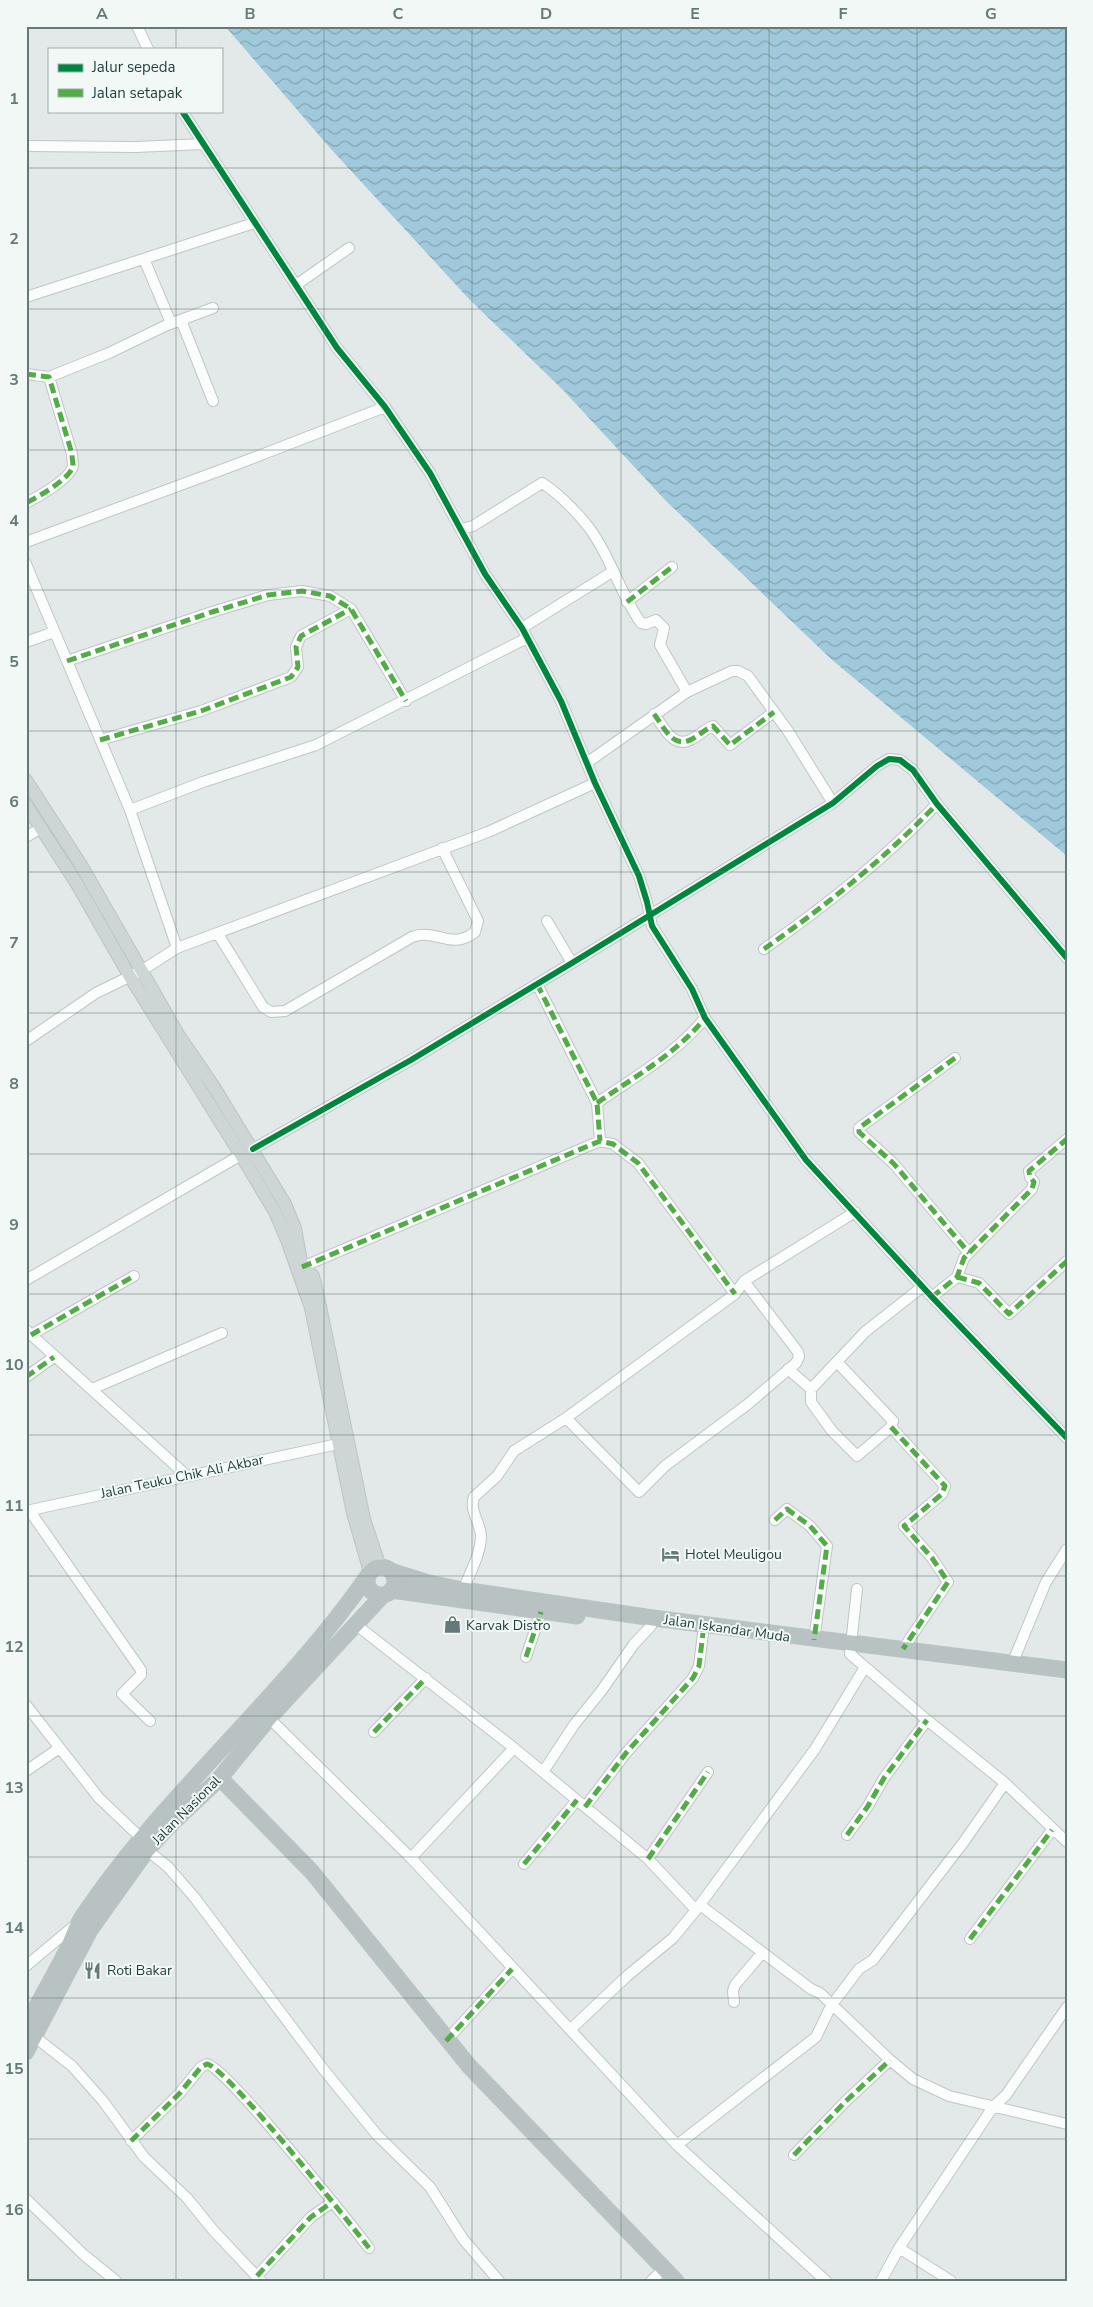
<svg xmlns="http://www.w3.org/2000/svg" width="1093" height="2307" font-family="'Nunito Sans',sans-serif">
	<defs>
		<pattern id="water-waves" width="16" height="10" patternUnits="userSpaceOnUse" patternTransform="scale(1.25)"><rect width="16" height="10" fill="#a0cadb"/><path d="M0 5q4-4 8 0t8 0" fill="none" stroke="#82a5b3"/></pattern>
	</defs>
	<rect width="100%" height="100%" fill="#e3e9e8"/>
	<path fill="url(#water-waves)" d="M225 26H1067V856L831 659 666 501 563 390 469 299 330 148Z"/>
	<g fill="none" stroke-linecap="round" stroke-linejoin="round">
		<defs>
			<path id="minor" d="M137 26 148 49
				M182 111 337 348 385 407 430 473 485 574 522 628 561 701 595 783 639 876 647 902 652 926 692 989 705 1018 806 1160 932 1297 1067 1438
				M26 146 136 147 203 144
				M144 259 171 323
				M296 285 349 248
				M26 297 254 223
				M181 320 213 401
				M26 374 49 377 109 353 167 325 213 308
				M26 503C38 497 70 479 73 466 73 463 72 458 72 454L49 377
				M462 529 473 526 542 483C560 494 585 520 596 538 613 565 622 596 641 623L646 624 656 620 664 628 660 645 687 692
				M26 542 240 463 385 407
				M26 564 130 810 177 948
				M627 602 672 567
				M522 628 612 572
				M26 642 54 632
				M67 661 212 612 268 595 302 591 330 596 351 609 406 701
				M654 714C664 727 673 750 692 739 700 735 705 729 713 726L730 745 774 712
				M100 740 201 711 291 677 298 667 296 647 301 636 351 609
				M588 762 687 692 732 671H738L748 676 788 731 833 803
				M130 810 203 782 316 745 527 638
				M26 837 41 828
				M547 921 572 963
				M218 934 263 1007 271 1012 285 1011 412 937C437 928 451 951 475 932L478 921 442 848
				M764 949C828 904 882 861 937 804
				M537 984 597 1103 600 1141
				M26 1041 96 993 141 971 177 948 488 832 595 783
				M955 1058 859 1128V1132L894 1164 969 1253
				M597 1103C634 1077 676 1054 705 1018
				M253 1149 411 1060 572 963 833 803 877 766 889 759 900 760 913 770 937 804 1067 958
				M302 1267 600 1141 613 1144 638 1163 735 1294
				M957 1277 979 1283 1009 1314 1067 1261
				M26 1280 241 1155
				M932 1297 957 1277 964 1258 1032 1189 1034 1182 1030 1177 1029 1171 1067 1139
				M26 1330 186 1475
				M31 1335 134 1276
				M837 1362 893 1421 891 1427 857 1456 832 1431 811 1402V1389L865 1332 922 1287
				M788 1369 811 1389
				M26 1377 54 1357
				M92 1389 222 1333
				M566 1418 639 1492 665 1466 748 1404 796 1363 799 1357 798 1352 744 1281
				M891 1427 945 1486 942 1494 904 1526 932 1558 948 1582 903 1649
				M29 1510 141 1670V1675L122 1694 150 1721
				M26 1511 338 1444
				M775 1520 787 1509 810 1526 827 1546 814 1640
				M857 1589 850 1654 927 1720 1005 1783 1067 1842
				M463 1590C470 1573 481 1553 481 1536 480 1522 469 1510 474 1497L497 1476 514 1451 566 1418 735 1294 744 1281 855 1212
				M355 1624 514 1748 648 1859 696 1910
				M526 1657 541 1612
				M1012 1664 1046 1582 1067 1549
				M26 1705 99 1798 142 1839
				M269 1718 411 1858 677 2145 826 2281
				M374 1732 426 1678
				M26 1771 58 1749
				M543 1772 574 1725 602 1690 634 1644 651 1626
				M585 1807 626 1753 693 1678 699 1666 703 1633
				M847 1835 868 1806 884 1778 927 1720
				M147 1850 168 1867 195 1898 324 2070 377 2135 430 2187 463 2239 499 2281
				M411 1858 514 1748
				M648 1859 708 1772
				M524 1864 577 1800
				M700 1905 811 1989 820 1993 890 2060 913 2079 949 2096 1067 2124
				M970 1939 1052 1830
				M26 1966 75 1925
				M734 2002 733 1991 735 1985 762 1953
				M571 2029 627 1976 673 1938 696 1910 815 1749 865 1667
				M35 2037 72 2066 103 2101 144 2157 187 2198 213 2230 261 2281
				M446 2041 512 1969
				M131 2141 179 2094 201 2067 207 2064C226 2067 349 2222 369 2248
				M677 2145 816 2037 831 2006 859 1969 873 1960 963 1843 1005 1783
				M794 2155 846 2101 890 2060
				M26 2199 84 2255 116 2281
				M899 2248 951 2281
				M257 2276 311 2217 331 2203
				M651 2281 664 2269
				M881 2281 899 2248 993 2107 1006 2095 1067 2007"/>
			<path id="major" d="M26 780 81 865 179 1036 212 1084 285 1204 295 1228 302 1267 313 1276 317 1292 364 1519 380 1567
				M26 805 77 884 129 975 241 1155 275 1212 287 1240 311 1308 353 1513 370 1572"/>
			<path id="highway" d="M367 1581a14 14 0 1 1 28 0a14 14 0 1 1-28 0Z
				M391 1571 429 1583 463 1590 653 1618 1067 1670
				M391 1590 577 1616
				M220 1778 312 1872 469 2066 676 2281
				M26 2027C39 2001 54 1976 67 1950 72 1940 75 1929 81 1919 163 1795 282 1699 367 1577
				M26 2052 90 1930 147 1850 170 1825 220 1778 269 1718 383 1595"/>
		</defs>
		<use href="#minor" stroke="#c0c6c5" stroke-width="12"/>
		<use href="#major" stroke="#bbc5c5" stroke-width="14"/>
		<use href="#highway" stroke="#bbc5c5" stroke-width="17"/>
		<use href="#minor" stroke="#fbfcfc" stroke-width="10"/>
		<use href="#major" stroke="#cdd5d5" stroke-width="12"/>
		<use href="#highway" stroke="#b9c2c2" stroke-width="15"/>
		<path stroke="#52ad46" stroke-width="5" stroke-dasharray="10 5" stroke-linecap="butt" d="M26 374 49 377 72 454C72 458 73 463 73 466 70 479 38 497 26 503
			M627 602 672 567
			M67 661 212 612 268 595 302 591 330 596 351 609 406 701
			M654 714C664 727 673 750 692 739 700 735 705 729 713 726L730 745 774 712
			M100 740 201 711 291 677 298 667 296 647 301 636 351 609
			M764 949C828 904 882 861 937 804
			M537 984 597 1103 600 1141
			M955 1058 859 1128V1132L894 1164 969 1253
			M597 1103C634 1077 676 1054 705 1018
			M302 1267 600 1141 613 1144 638 1163 735 1294
			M957 1277 979 1283 1009 1314 1067 1261
			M932 1297 957 1277 964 1258 1032 1189 1034 1182 1030 1177 1029 1171 1067 1139
			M31 1335 134 1276
			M26 1377 54 1357
			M891 1427 945 1486 942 1494 904 1526 932 1558 948 1582 903 1649
			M775 1520 787 1509 810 1526 827 1546 814 1640
			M526 1657 541 1612
			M374 1732 426 1678
			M585 1807 626 1753 693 1678 699 1666 703 1633
			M847 1835 868 1806 884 1778 927 1720
			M648 1859 708 1772
			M524 1864 577 1800
			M970 1939 1052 1830
			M446 2041 512 1969
			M131 2141 179 2094 201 2067 207 2064C226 2067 349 2222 369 2248
			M794 2155 846 2101 890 2060
			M257 2276 311 2217 331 2203"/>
		<defs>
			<path id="cycleway" d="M182 111 337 348 385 407 430 473 485 574 522 628 561 701 595 783 639 876 647 902 652 926 692 989 705 1018 806 1160 932 1297 1067 1438
				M253 1149 411 1060 572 963 833 803 877 766 889 759 900 760 913 770 937 804 1067 958"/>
		</defs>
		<use href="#cycleway" stroke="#f1f8f6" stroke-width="9"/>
		<use href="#cycleway" stroke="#00873e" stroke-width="6"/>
	</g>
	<path fill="none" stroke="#647a78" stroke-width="1" stroke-opacity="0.55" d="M176 26V49M324 26V2281M472 26V2281M621 26V2281M769 26V2281M917 26V2281M176 111V2281M26 168H1067M26 309H1067M26 450H1067M26 590H1067M26 731H1067M26 872H1067M26 1013H1067M26 1154H1067M26 1294H1067M26 1435H1067M26 1576H1067M26 1716H1067M26 1857H1067M26 1998H1067M26 2139H1067"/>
	<defs>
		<symbol id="hotel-bare" viewBox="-9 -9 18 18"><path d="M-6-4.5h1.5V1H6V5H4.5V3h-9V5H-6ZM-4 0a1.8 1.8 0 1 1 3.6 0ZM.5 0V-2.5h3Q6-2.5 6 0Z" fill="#647a78" stroke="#f1f8f6" stroke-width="2.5" paint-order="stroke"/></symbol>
		<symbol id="shop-bare" viewBox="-9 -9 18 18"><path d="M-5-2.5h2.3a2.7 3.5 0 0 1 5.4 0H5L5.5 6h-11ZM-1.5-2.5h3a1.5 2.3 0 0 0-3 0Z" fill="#647a78" stroke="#f1f8f6" stroke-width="2.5" paint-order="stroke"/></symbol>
		<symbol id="restaurant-bare" viewBox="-9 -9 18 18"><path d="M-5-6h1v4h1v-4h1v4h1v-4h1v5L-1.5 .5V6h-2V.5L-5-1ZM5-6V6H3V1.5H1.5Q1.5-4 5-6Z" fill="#647a78" stroke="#f1f8f6" stroke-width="2.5" paint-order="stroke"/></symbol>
	</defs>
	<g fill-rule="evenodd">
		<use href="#hotel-bare" x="658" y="1542" width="25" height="25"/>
		<use href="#shop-bare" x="440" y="1612" width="25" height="25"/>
		<use href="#restaurant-bare" x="80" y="1958" width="25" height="25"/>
	</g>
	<g text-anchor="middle" stroke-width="4" stroke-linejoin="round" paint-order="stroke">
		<g font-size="14" fill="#1f3e3b" stroke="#f1f8f6">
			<text transform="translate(182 1476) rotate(-12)" y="5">Jalan Teuku Chik Ali Akbar</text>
			<text transform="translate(727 1628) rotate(8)" y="5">Jalan Iskandar Muda</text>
			<text transform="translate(186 1810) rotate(-45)" y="5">Jalan Nasional</text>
		</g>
		<g font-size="14" fill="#1f3e3b" stroke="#f1f8f6" text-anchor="start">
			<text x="685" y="1559">Hotel Meuligou</text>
			<text x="466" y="1630">Karvak Distro</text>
			<text x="107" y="1975">Roti Bakar</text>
		</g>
	</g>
	<rect width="1093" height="2307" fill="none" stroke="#f1f8f6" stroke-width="55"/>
	<rect x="48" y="48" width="175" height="65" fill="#f1f8f6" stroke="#9daeab"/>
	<rect x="58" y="64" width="25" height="8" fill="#00873e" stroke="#9daeab"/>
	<text x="92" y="72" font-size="15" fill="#1f3e3b">Jalur sepeda</text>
	<rect x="58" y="89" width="25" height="8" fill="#52ad46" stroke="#9daeab"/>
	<text x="92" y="98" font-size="15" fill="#1f3e3b">Jalan setapak</text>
	<rect x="28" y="28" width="1038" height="2252" fill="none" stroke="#647a78" stroke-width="2"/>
	<g font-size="16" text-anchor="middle" font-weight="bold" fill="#647a78">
		<text x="102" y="19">A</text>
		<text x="250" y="19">B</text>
		<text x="398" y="19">C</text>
		<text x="546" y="19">D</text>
		<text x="695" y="19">E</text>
		<text x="843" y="19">F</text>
		<text x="991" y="19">G</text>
		<text x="14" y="104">1</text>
		<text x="14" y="244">2</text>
		<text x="14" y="385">3</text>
		<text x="14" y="526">4</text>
		<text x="14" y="667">5</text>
		<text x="14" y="807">6</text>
		<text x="14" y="948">7</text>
		<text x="14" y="1089">8</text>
		<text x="14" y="1230">9</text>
		<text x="14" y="1370">10</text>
		<text x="14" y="1511">11</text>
		<text x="14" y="1652">12</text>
		<text x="14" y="1793">13</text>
		<text x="14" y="1933">14</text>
		<text x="14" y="2074">15</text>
		<text x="14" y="2215">16</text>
	</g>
</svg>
